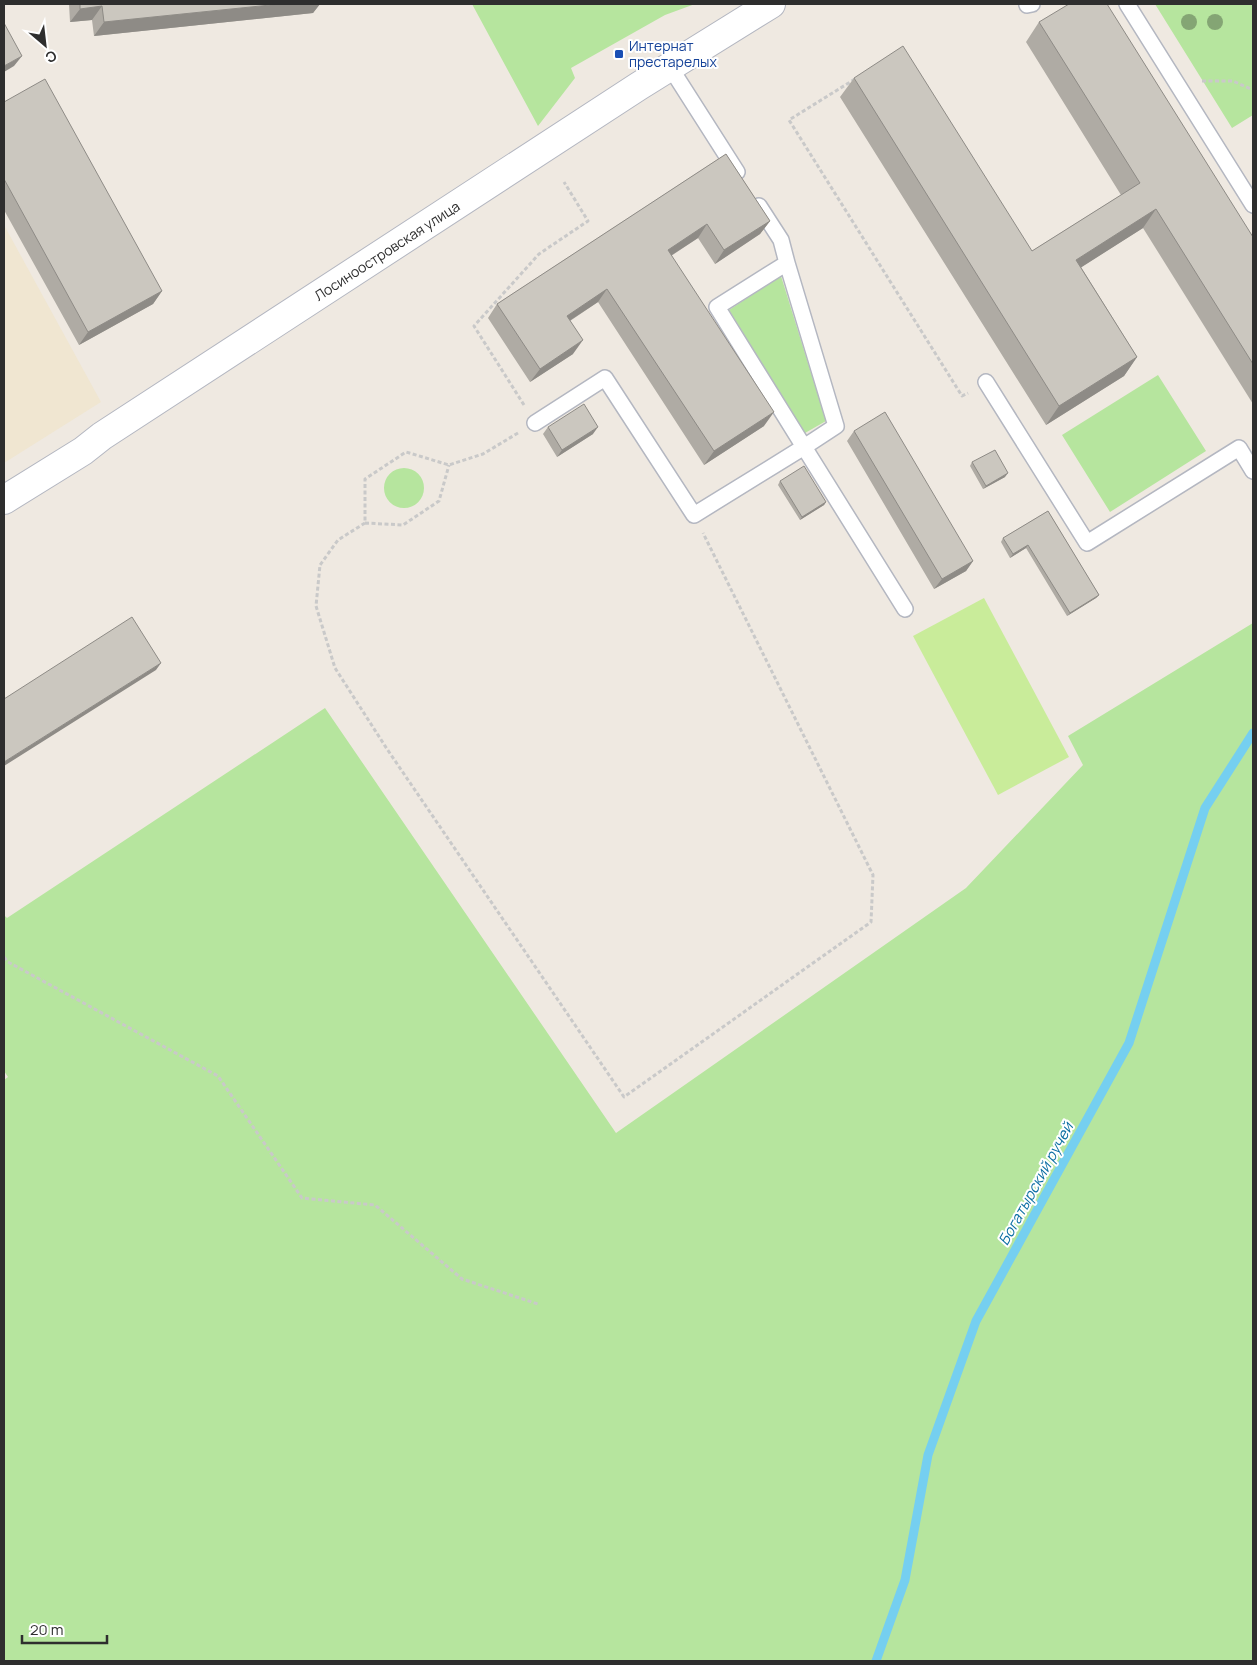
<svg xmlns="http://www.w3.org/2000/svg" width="1257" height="1665" font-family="Manrope,sans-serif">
	<rect width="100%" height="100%" fill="#efe9e1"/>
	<path fill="#f0e6d1" d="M4 225 101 402 4 463Z"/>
	<path fill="#b6e59e" d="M472 4H695L665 15 571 68 575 78 538 126Z
		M1155 4H1253V115L1232 128Z
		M781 276 826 421 805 433 729 310Z
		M1158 375 1206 451 1110 512 1062 435Z
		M384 488a20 20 0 1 1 40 0a20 20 0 1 1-40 0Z
		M1253 623V1661H4V1080L8 1077 4 1071V915L7 918 325 708 616 1133 966 888 1083 765 1068 736Z"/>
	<path fill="#c9ec9a" d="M984 598 1069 757 998 795 913 636Z"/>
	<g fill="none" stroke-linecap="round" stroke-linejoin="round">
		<path stroke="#75cff0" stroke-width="9" d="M876 1661 905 1580 928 1455 976 1321 1129 1043 1205 808 1253 733"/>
		<defs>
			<path id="service" d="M1127 4 1253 205
				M1027 5 1032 4
				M670 67 737 172
				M787 263 836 426 804 447 905 609
				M986 382 1087 543 1239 448 1253 471
				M535 423 605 378 694 515 804 447 717 307 787 263 781 240 759 206"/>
			<path id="tertiary" d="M4 500 83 451 102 436 639 86 771 4"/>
		</defs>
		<use href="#service" stroke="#b4b7c1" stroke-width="18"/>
		<use href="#tertiary" stroke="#b4b7c1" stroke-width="30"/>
		<path stroke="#c9c9c9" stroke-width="3" stroke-dasharray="4 2.5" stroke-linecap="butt" d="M855 79 789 120 962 396 968 393
			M1202 81H1233L1253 90
			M524 405 474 326 539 254 588 221 564 182
			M518 433 483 454 449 465 406 452 365 479V523L338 540 320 565 316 606 335 668 387 749 624 1097 871 922 873 875 703 533
			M365 523 403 525 439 501 449 465
			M4 957 8 962 218 1076 302 1198 375 1205 462 1279 538 1304"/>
		<use href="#service" stroke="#fff" stroke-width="15"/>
		<use href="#tertiary" stroke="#fff" stroke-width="28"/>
	</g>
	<g fill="#84a574">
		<circle cx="1189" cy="22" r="8"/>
		<circle cx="1215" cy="22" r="8"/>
	</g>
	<path fill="#afaba4" d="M69 4H320L313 13 94 36 92 20 70 22Z
		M1039 22 1253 237V404L1143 228 1081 267 1137 357 1124 376 1046 425 840 97 854 78 1032 251 1121 195 1026 42Z
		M4 102 162 291 153 304 79 345 4 210Z
		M726 154 770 221 760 234 715 264 698 238 671 256 764 426 704 465 598 302 570 321 573 354 530 382 488 318 497 304Z
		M548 427 593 434 557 457 543 434Z
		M854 431 973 561 966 571 934 589 847 441Z
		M972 462 1005 477 983 489 970 466Z
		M780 481 826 502 824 505 800 520 778 485Z
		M1048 511 1099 595 1096 598 1067 616 1026 548 1010 558 1001 542 1003 538Z"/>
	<path fill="#8e8b86" d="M280 4H320L313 13 94 36 104 22Z
		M102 6 92 20 70 22 80 9Z
		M22 56 14 66 4 72V66Z
		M1156 209 1143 228 1063 279 1076 260Z
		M770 221 760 234 715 264 724 250Z
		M707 224 698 238 658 264 668 250Z
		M607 289 598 302 557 329 567 316Z
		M162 291 153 304 79 345 88 332Z
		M583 340 573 354 530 382 540 369Z
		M1137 357 1124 376 1046 425 1059 406Z
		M774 412 764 426 704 465 714 451Z
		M598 427 593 434 557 457 562 450Z
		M1008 473 1005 477 983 489 986 486Z
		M826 502 824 505 800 520 802 517Z
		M1028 545 1026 548 1010 558 1013 554Z
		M973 561 966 571 934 589 942 579Z
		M1099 595 1096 598 1067 616 1070 613Z
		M161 663 156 670 4 766V762Z"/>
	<path fill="#cbc7bf" stroke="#8e8b86" d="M80 4H280L104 22 102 6 80 9Z
		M1069 4H1107L1253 237V364L1156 209 1076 260 1137 357 1059 406 854 78 903 46 1032 251 1140 183 1039 22Z
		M4 23 22 56 4 66Z
		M45 79 162 291 88 332 4 179V102Z
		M726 154 770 221 724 250 707 224 668 250 774 412 714 451 607 289 567 316 583 340 540 369 497 304Z
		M584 404 598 427 562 450 548 427Z
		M885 412 973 561 942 579 854 431Z
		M995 450 1008 473 986 486 972 462Z
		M804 466 826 502 802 517 780 481Z
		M1048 511 1099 595 1070 613 1028 545 1013 554 1003 538Z
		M132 617 161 663 4 762V699Z"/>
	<rect fill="#1a4fb4" stroke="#fff" stroke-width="2" x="614" y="49" width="10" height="10" rx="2.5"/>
	<g text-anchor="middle" stroke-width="4" stroke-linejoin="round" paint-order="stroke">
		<g font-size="14" fill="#164399" stroke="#fff" text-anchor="start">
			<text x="629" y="51">Интернат<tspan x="629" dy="16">престарелых</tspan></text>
		</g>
		<g font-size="14" fill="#2e2e2e" stroke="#fff">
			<text transform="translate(387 251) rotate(-33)" y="5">Лосиноостровская улица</text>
		</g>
		<g font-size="15" font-style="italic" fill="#0d6fa3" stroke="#fff">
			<text transform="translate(1036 1184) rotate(-61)" y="5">Богатырский ручей</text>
		</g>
	</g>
	<rect width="1257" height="1665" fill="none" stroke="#2e2e2e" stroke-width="10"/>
	<g transform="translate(45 45) rotate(152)" stroke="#ffffff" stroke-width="4" paint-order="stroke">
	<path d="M0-4L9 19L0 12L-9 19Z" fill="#2e2e2e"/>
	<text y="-8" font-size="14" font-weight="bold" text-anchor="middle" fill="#2e2e2e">С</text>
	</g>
	<path d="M22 1635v8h85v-8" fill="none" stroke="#2e2e2e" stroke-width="2.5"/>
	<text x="30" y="1635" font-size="15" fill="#2e2e2e" stroke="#ffffff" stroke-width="4" paint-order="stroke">20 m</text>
</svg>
